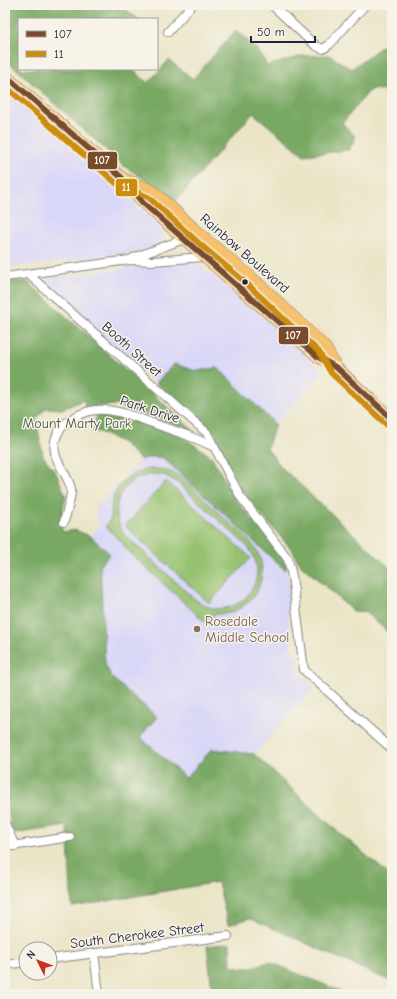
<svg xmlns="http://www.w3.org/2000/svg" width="397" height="999" font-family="'Comic Neue',sans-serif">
	<rect width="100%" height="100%" fill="#f7f3e8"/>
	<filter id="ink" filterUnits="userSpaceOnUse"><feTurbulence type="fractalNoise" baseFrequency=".025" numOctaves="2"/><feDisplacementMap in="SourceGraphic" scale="8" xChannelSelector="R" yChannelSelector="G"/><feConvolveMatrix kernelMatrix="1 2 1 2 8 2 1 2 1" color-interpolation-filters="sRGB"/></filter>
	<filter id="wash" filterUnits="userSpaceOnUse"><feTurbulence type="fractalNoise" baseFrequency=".012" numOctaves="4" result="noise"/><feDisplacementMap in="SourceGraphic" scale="16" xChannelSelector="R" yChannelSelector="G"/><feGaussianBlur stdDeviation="0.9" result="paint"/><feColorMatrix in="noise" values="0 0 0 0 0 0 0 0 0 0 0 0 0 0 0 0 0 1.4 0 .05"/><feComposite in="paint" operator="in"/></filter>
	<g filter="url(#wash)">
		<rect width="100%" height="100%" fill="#ebe5c7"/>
		<path fill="#d9d7f8" d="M5 88 158 224 162 230 163 236 160 243 155 247 146 251 5 268Z
			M183 262 193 263 200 266 210 273 254 309 323 372 275 424 218 368 196 371 174 364 156 383 47 287 46 282 49 279 54 277Z
			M156 456 163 458 284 570 287 567 291 600 287 605 292 653 295 655 297 657 299 673 315 687 254 754 212 749 186 778 140 737 157 717 112 678 105 664 100 565 90 536 100 524 98 521 96 507 141 460 149 457Z"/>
		<path fill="#96c26f" stroke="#5c7255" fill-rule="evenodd" d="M150 469C160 468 169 471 179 476 195 491 211 505 226 520 238 530 251 540 258 553 264 566 263 582 255 594 245 608 232 614 215 614L206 623 124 547 123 546 125 545 105 526 111 519C110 492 122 473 150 469ZM155 474 164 475 178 483 245 544C252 551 256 559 257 569 258 593 235 613 212 608 204 606 197 601 191 596L124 534C106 505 122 476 155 474Z
			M166 481 251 558 209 603 125 526Z"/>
		<path fill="#78a862" stroke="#4d654e" d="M5 5H127L124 8 138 19H19V69H132L148 83 169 60 193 79 236 30 259 51 267 66 302 56 329 55 351 69 392 39V91L371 89 342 123 356 137 349 150 304 155 253 113 174 203 152 184 124 166 5 59Z
			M14 281 28 282 194 431 116 405 85 407 84 400 62 409 46 408 36 419 43 456 56 473 66 496 61 516 60 524 63 532 75 530 90 536 110 554 100 565 105 664 112 678 157 717 140 737 186 778 212 749 254 754 336 830 392 877V982L250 918 228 925 218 882 72 907 67 826 12 834 5 792V282Z
			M174 364 196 371 218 368 275 424 267 449 283 469 392 570V636L364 611 354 612 299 563 293 551 254 506 241 489 217 442 209 430 156 383Z
			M97 415H114L180 435 212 457 235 499 278 550 287 567 285 570 163 458C154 456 149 457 141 460L123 443 100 432 92 431Z
			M230 943 231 966 247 968 270 962 347 994H158L212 988 207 946Z"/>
	</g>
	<g filter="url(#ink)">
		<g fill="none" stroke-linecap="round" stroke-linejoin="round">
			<defs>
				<path id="minor" d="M272 5 316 46 323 49 329 45 365 5
					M168 32 192 5
					M133 258 184 239 191 238 207 240
					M28 274 207 433 240 496 288 559 292 576 304 670 392 749
					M5 277 129 260 153 261 203 257
					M64 522C66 513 72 498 71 489 68 473 51 460 55 441 59 421 86 408 105 410 122 411 138 418 155 424 175 431 195 437 214 447
					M5 824 15 846
					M5 847 70 837
					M94 953 99 994
					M50 959 228 936
					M5 965 26 962"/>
				<path id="major" d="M5 75 121 177 143 203 318 357 337 368 392 419
					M123 178 152 190 207 240 250 276 273 297 325 347 337 368"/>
			</defs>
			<use href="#minor" stroke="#868481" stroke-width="10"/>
			<use href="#major" stroke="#868481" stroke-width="12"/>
			<use href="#minor" stroke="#fff" stroke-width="8"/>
			<use href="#major" stroke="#f7c06c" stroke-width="11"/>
			<defs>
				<path id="bus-1" d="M5 75 121 177 143 203 318 357 337 368 392 419"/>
				<path id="bus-2" d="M5 86 116 183 148 197 202 246 245 282 319 352 331 373 387 425"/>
			</defs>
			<use href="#bus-1" stroke="#f7f3e8" stroke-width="9"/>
			<use href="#bus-2" stroke="#f7f3e8" stroke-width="9"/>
			<use href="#bus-1" stroke="#7a4b2a" stroke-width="6"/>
			<use href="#bus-2" stroke="#cc8c0c" stroke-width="6"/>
		</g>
	</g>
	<circle fill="#22223b" stroke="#f7f3e8" stroke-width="1.5" cx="245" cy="282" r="3.5"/>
	<circle fill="#8d6e63" stroke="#f7f3e8" stroke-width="1.5" cx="197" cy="629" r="4"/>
	<g text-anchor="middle" stroke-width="3" stroke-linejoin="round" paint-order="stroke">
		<g font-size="14" fill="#22223b" stroke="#f7f3e8">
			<text transform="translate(245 253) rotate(41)" y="5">Rainbow Boulevard</text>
			<text transform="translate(132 349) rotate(42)" y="5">Booth Street</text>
			<text transform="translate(150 409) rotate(18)" y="5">Park Drive</text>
			<text transform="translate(137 935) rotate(-7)" y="5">South Cherokee Street</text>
		</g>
		<g font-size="14" fill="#4b5a4d" stroke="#f7f3e8">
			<text x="77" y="428">Mount Marty Park</text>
		</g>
		<g font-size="14" fill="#785e54" stroke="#f7f3e8" text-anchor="start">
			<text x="205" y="626">Rosedale<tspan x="205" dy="16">Middle School</tspan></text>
		</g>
	</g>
	<g stroke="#f7f3e8" stroke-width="1.5">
		<rect x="87" y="151" width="31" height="19" rx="4" fill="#7a4b2a"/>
		<rect x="115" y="178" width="23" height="19" rx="4" fill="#cc8c0c"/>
		<rect x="278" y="326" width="31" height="19" rx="4" fill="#7a4b2a"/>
	</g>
	<g font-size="11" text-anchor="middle" font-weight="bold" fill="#fff">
		<text x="102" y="164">107</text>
		<text x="126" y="191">11</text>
		<text x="293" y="339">107</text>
	</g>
	<rect width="397" height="999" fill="none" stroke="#f7f3e8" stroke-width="20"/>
	<rect x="18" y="18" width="140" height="52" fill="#f7f3e8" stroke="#a29fa3"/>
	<rect x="26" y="31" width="20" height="6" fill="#7a4b2a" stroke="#a29fa3"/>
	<text x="54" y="38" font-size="12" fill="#22223b">107</text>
	<rect x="26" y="51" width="20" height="6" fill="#cc8c0c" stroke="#a29fa3"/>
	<text x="54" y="58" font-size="12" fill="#22223b">11</text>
	<g transform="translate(38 961) rotate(312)"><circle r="19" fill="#f7f3e8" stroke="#a29fa3"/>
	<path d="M0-3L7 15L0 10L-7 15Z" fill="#c8321e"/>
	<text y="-6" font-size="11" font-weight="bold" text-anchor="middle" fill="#22223b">N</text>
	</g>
	<path d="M251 36v6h64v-6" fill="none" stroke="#22223b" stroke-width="2"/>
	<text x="257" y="36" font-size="12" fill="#22223b" stroke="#f7f3e8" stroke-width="3" paint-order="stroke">50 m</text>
</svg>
